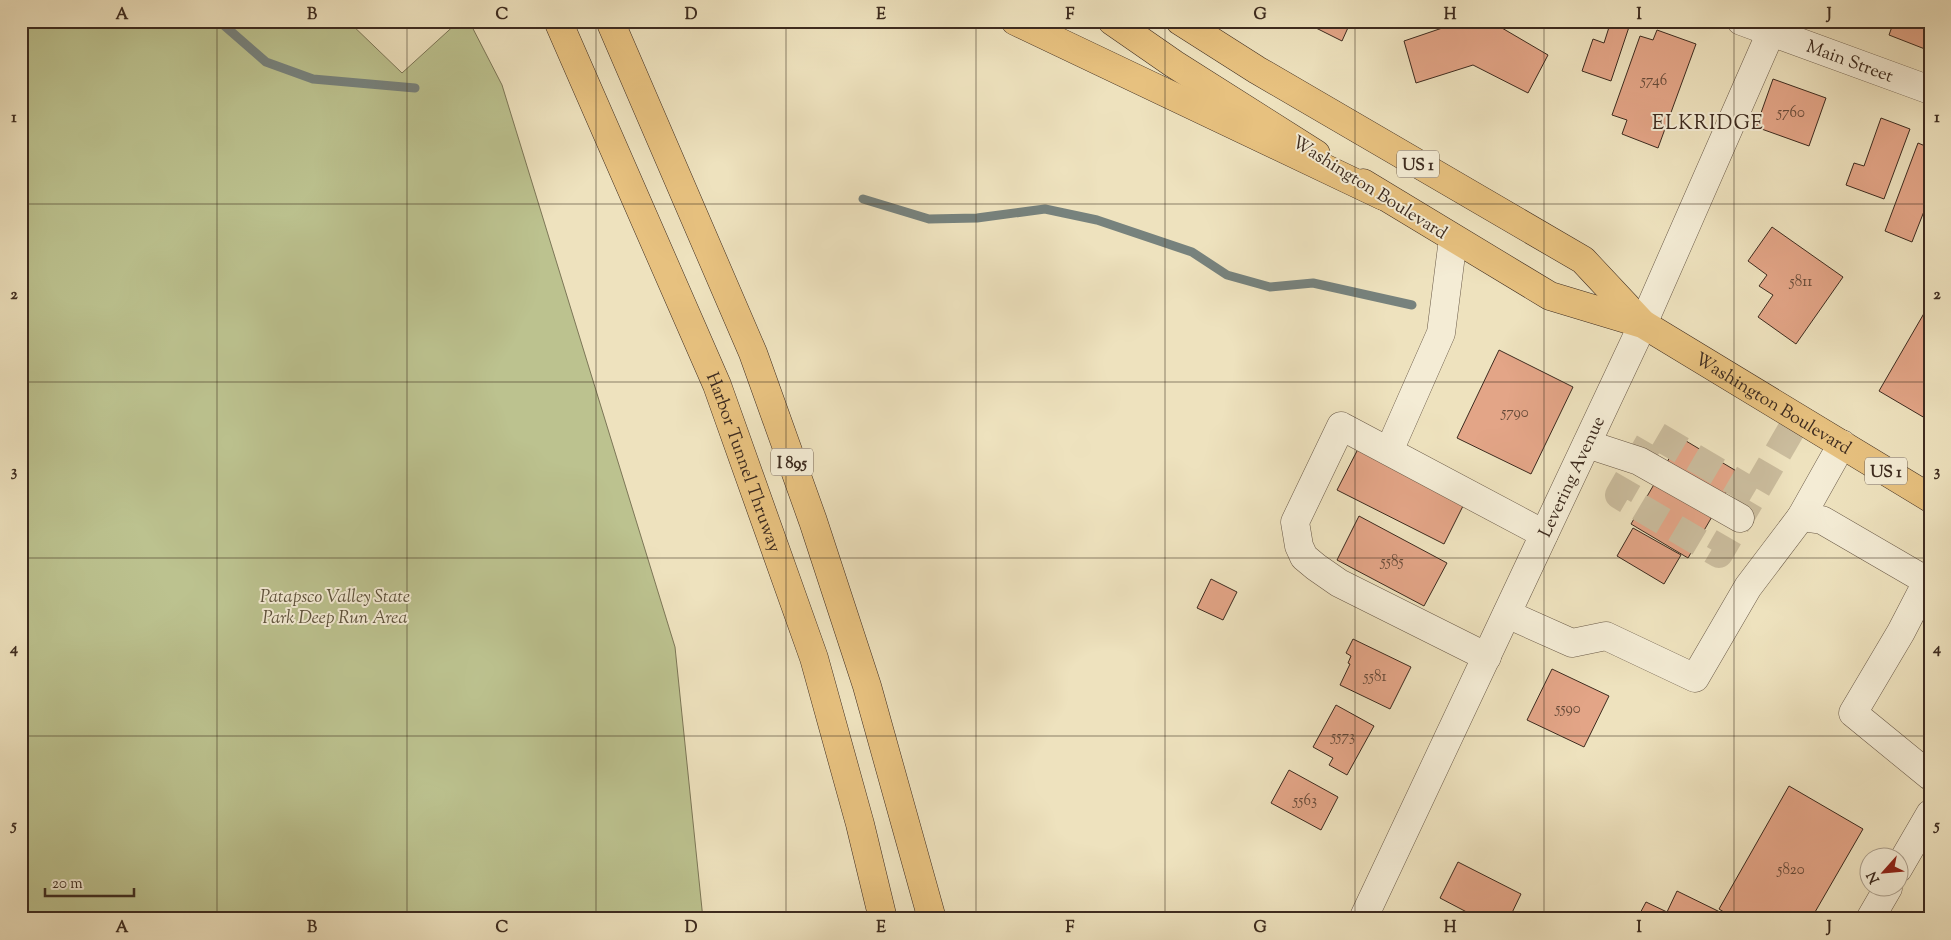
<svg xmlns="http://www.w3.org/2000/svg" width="1951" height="940" font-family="'Sorts Mill Goudy',serif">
	<rect width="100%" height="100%" fill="#eee2be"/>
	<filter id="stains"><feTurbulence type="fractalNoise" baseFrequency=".004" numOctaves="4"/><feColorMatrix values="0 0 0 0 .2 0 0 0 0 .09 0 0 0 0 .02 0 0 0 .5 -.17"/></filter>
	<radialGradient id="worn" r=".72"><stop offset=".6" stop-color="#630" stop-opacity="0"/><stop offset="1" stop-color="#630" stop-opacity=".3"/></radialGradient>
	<path fill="#bcc28f" stroke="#7c7657" d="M21 21H348L402 73 459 21H469L502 85 675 647 703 919H21Z"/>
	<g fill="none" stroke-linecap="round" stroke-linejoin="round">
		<path stroke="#77827d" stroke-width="9" d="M219 21 266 62 313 79 415 88
			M863 199 929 219 977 218 1045 209 1097 220 1192 252 1227 275 1270 287 1313 283 1412 305"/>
	</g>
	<path fill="#e3a587" stroke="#3d2b1f" d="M1320 21H1351L1342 41 1316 28Z
		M1457 21H1490L1548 55 1528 93 1473 65 1416 83 1404 41 1457 23Z
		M1611 21H1631L1611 81 1582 71 1593 39 1604 43Z
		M1894 21H1930V51L1889 35Z
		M1657 30 1696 44 1658 148 1622 134 1627 120 1612 115 1640 36 1653 40Z
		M1773 79 1826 98 1809 146 1756 127Z
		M1881 118 1910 129 1884 199 1846 185 1854 163 1864 166Z
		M1918 143 1930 148V196L1912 242 1885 231Z
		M1772 227 1843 277 1796 344 1758 317 1773 295 1759 286 1767 275 1748 261Z
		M1930 303V421L1879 391Z
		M1499 350 1573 387 1531 474 1457 438Z
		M1681 438 1738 472 1688 558 1631 524Z
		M1358 449 1464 504 1444 544 1337 490Z
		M1359 516 1447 563 1424 606 1337 560Z
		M1633 528 1681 555 1664 584 1617 556Z
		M1211 579 1237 592 1223 620 1197 608Z
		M1353 639 1411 667 1390 709 1340 685 1350 664 1348 663 1351 656 1346 653Z
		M1552 669 1609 696 1584 747 1527 720Z
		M1336 705 1374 726 1347 775 1329 765 1333 758 1313 747Z
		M1289 770 1338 797 1321 830 1271 803Z
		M1789 786 1863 829 1811 919H1735L1719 909Z
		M1458 862 1521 894 1509 919H1480L1440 898Z
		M1677 891 1722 913 1719 919H1637L1646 902 1667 912Z"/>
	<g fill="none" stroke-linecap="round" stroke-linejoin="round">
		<path stroke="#cbbd9e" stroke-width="28" stroke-dasharray="28 14" stroke-linecap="butt" d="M1754 493 1654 434 1619 495 1719 554 1798 418"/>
		<defs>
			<g id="minor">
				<path id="s1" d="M1741 21 1930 90"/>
				<path d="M1587 444 1639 461 1740 518"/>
				<path d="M1389 451 1441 333 1453 239"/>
				<path d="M1801 517 1822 520 1927 581"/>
				<path d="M1930 576 1901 632 1853 713 1930 776"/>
				<path d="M1507 614 1572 643 1606 636 1695 678 1748 587 1801 517 1842 444"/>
				<path d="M1487 657 1339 583 1316 567 1304 557 1299 546 1295 522 1341 426 1544 534"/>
				<path d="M1898 869 1930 814"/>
				<path id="s2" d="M1363 919 1643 324 1771 32"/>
				<path d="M1870 919 1888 888"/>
			</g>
			<g id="major">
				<path d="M1112 21 1174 64 1316 154"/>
				<path d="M1180 21 1257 70 1583 260 1642 323"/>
				<path id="s3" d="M1363 183 1550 296 1643 324 1930 498"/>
			</g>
			<g id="highway">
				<path id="s4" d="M558 21 717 385 814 658 860 824 883 919"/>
				<path d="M610 21 753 353 813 521 867 686 932 919"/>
				<path d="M1015 21 1383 196"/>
			</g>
		</defs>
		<use href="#minor" stroke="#695947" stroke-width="29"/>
		<use href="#major" stroke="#3d2b1f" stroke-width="29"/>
		<use href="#highway" stroke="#3d2b1f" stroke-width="29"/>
		<use href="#minor" stroke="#f4ecd5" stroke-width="28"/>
		<use href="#major" stroke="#e7c17f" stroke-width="28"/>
		<use href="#highway" stroke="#e7c17f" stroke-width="28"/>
	</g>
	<path fill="none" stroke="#3d2b1f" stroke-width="1" stroke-opacity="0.55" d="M217 21V919M407 21V919M596 21V919M786 21V919M976 21V919M1165 21V919M1355 21V919M1544 21V919M1734 21V919M21 204H1930M21 382H1930M21 558H1930M21 736H1930"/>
	<g text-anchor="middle" stroke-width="4" stroke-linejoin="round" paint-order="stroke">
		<g font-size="15" fill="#664a39">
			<text x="1654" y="85">5746</text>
			<text x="1791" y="117">5760</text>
			<text x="1801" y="286">5811</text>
			<text x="1515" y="417">5790</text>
			<text x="1392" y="566">5585</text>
			<text x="1375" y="681">5581</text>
			<text x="1568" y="713">5590</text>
			<text x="1343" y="741">5573</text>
			<text x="1305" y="805">5563</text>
			<text x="1791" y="874">5820</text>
		</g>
		<g fill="#f4ecd5" stroke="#746556" stroke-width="1">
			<rect x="1397" y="150.5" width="42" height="27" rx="4"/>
			<rect x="771" y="448.5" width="42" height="27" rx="4"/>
			<rect x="1865" y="457.5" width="42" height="27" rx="4"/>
		</g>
		<g font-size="16" font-weight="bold" fill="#3d2b1f">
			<text x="1418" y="170">US 1</text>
			<text x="792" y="468">I 895</text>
			<text x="1886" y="477">US 1</text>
		</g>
		<g font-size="18" fill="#3d2b1f" stroke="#f4ecd5">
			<text dy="6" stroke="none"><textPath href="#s1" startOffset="116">Main Street</textPath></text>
			<text transform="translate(1370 187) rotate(32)" y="6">Washington Boulevard</text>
			<text dy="6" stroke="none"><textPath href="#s3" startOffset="468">Washington Boulevard</textPath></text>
			<text dy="6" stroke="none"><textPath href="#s4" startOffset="479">Harbor Tunnel Thruway</textPath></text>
			<text dy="6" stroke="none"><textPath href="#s2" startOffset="489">Levering Avenue</textPath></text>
		</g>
		<g font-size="18" font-style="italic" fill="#5d513b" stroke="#f4ecd5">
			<text x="335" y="602">Patapsco Valley State<tspan x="335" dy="21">Park Deep Run Area</tspan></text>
		</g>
		<g font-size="20" letter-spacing="1" fill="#3d2b1f" stroke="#f4ecd5">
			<text x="1708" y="129">ELKRIDGE</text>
		</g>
	</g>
	<rect width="1951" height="940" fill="none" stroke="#eee2be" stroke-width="55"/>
	<g transform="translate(1884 872) rotate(243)"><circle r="24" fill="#f4ecd5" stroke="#ab9f8c"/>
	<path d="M0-4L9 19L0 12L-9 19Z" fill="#8f2418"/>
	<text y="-8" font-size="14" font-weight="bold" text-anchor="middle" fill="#3d2b1f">N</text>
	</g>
	<path d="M45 888v8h89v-8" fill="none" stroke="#3d2b1f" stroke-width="2.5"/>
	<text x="52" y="888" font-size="15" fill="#3d2b1f" stroke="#f4ecd5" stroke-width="4" paint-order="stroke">20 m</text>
	<rect x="28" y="28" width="1896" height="884" fill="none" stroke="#3d2b1f" stroke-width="2"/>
	<g font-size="16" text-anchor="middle" font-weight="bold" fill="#3d2b1f">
		<text x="122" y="19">A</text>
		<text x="312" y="19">B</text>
		<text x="502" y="19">C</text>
		<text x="691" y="19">D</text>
		<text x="881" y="19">E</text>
		<text x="1070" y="19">F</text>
		<text x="1260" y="19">G</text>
		<text x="1450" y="19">H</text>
		<text x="1639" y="19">I</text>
		<text x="1829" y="19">J</text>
		<text x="14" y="122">1</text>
		<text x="1937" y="122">1</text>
		<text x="14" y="299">2</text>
		<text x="1937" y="299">2</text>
		<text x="14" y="476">3</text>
		<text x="1937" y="476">3</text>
		<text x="14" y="653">4</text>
		<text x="1937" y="653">4</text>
		<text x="14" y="830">5</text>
		<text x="1937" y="830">5</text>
		<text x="122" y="932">A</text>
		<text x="312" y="932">B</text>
		<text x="502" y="932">C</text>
		<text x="691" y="932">D</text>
		<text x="881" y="932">E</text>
		<text x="1070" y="932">F</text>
		<text x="1260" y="932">G</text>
		<text x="1450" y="932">H</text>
		<text x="1639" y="932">I</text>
		<text x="1829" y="932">J</text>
	</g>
	<rect width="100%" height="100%" filter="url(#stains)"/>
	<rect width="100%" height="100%" fill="url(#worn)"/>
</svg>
